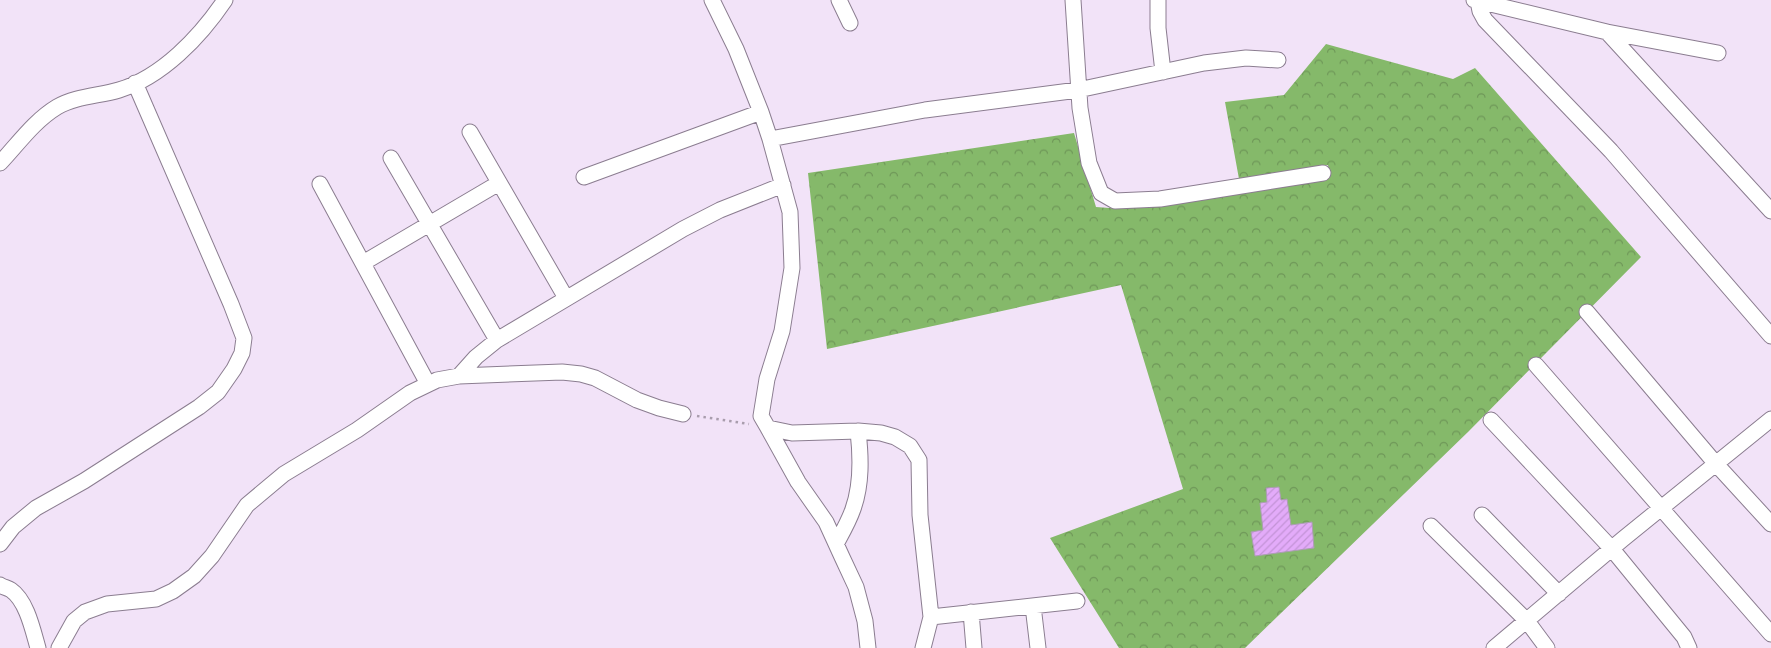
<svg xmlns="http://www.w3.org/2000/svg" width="1771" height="648" font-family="Arial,sans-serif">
	<defs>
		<pattern id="forest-crowns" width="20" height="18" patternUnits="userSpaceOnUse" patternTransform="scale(1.25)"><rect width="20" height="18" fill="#85b96a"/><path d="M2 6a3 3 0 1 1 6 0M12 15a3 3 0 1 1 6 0" fill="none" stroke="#6e9758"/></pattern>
		<pattern id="building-hatch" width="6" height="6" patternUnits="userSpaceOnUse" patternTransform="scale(1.25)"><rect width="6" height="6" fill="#e3abf9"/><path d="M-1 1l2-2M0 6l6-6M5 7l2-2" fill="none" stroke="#c393d6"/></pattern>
	</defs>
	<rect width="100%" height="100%" fill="#f2e3f8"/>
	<path fill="url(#forest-crowns)" d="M1326 44 1453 79 1475 68 1641 257 1468 432 1245 648H1119L1050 538 1183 489 1121 285 827 349 808 173 1074 133 1096 207 1123 209 1330 178 1328 165 1239 179 1225 102 1284 95Z"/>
	<path fill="url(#building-hatch)" stroke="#ab9eb1" d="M1279 487 1281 500 1287 499 1291 525 1312 522 1314 548 1255 556 1251 532 1263 530 1260 503 1267 502 1266 488Z"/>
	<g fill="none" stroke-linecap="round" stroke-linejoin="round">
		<defs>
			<path id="minor" d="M712 0 736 49 761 112 770 139 790 212 792 268 782 331 767 379 761 416 768 428 792 433 858 431 881 433 895 437 910 446 919 460 920 515 931 617 923 648
				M839 0 850 23
				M1073 0 1080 108 1089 163 1101 193 1115 201 1160 199 1323 173
				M1158 0V28L1163 72
				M1474 0 1607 32 1771 211
				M1478 1 1480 11 1485 20 1611 151 1771 336
				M1607 32 1718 53
				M470 132 566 298
				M770 139 925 110 1078 90 1204 63 1246 58 1278 60
				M391 158 497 340
				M0 163C18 144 34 121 57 107 76 96 99 96 119 90 162 77 200 37 225 0
				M584 177 761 112
				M320 184 428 384
				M363 263 499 183
				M1587 312 1716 464 1771 524
				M1536 365 1771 634
				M459 376 476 357 497 340 683 229 720 210 783 185
				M1491 420 1612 549 1684 637 1689 648
				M768 428 798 482 826 522 842 557 856 587 865 621 868 648
				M1482 515 1559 594
				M1431 526 1527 621 1547 648
				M0 544 13 527 36 508 84 481 199 407 218 392 234 369 242 353 244 338 231 304 135 83
				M836 544C842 533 849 521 853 509 862 484 861 457 858 431
				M0 585C3 587 8 588 11 590 27 601 33 631 38 648
				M1033 606 1038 648
				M971 612 974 648
				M931 617 1077 601
				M59 648 74 621 85 612 107 604 156 599 173 591 194 576 212 556 247 505 284 474 357 430 410 393 437 380 459 376 562 372 581 374 595 378 637 400 659 408 683 414
				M1494 648 1623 539 1771 419"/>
		</defs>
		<use href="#minor" stroke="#8b7d90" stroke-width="17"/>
		<path stroke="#a99dad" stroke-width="2.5" stroke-dasharray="2.5 4" stroke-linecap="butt" d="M697 416 749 424"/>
		<use href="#minor" stroke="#fff" stroke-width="15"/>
	</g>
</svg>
